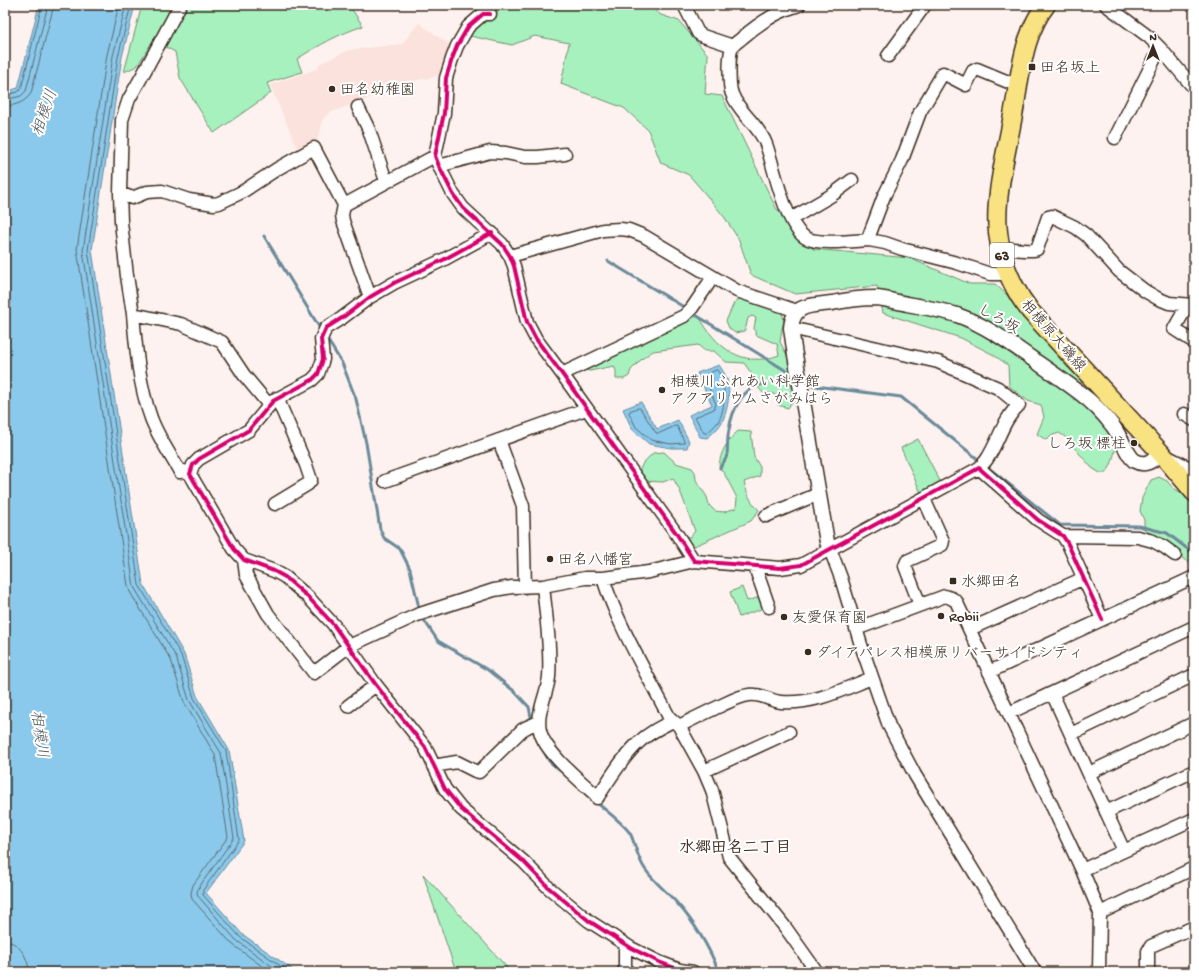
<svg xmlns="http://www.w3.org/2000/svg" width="1199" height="977" font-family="'Gochi Hand','Klee One',sans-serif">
<rect width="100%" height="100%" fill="#fdf2ef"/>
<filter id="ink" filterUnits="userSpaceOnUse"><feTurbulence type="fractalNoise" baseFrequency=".025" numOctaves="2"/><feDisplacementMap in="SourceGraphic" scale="8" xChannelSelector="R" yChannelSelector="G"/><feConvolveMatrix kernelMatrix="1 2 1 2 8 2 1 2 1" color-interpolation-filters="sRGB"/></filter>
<g filter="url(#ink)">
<path fill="#fbe2dc" d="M419,23L453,47L444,74L427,79H421L329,113L322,120L321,129L317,141L299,152L270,85L319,68V64L349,50L402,44Z"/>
<path fill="#a7f1bf" stroke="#718e6e" d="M142,5H176L137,66L124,72Z
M183,5H349L363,26C339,34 319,45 297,59L302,72L267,83L271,93L214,133L180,78L175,52L164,46Z
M483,5H647L661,15L679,21L708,55L705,94L722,96L776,208L813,249L909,258L970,284H995L1007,295L1014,306L1067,367L1082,381L1080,385L993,324H988L1052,376L1102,422L1117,446C1112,457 1114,463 1106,473H1100L1092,468L1064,436L1059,433L1053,435L1046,440L1037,434L1044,417L1041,405L1028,401L1009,386L1008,365L992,354L961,338L883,313L877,286L795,294L751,275L739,240L725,218L713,203L689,175L661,163L648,130L624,108L561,84L569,43L535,36L512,45L470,36Z
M741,297L781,308L784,321L782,329L780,342L787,355L789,363L791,383L792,402L788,408L778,405V402L774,394L763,393L757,386L756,380L744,363L726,362L714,351H705L698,345L653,351L643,358L631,370L629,376L624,379H616V371L614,366L590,371L584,370L694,317L699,316C715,347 743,369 779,355L777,344L756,335L754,328L756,318L752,316L748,318L745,331L735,333L729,328L726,321L734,303Z
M738,431L751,432L754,457L760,467V476L744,482C747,493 750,502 759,510L751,521L692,547L687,540L695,531L680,491L673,478L663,482L644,481L638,473L643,463L653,453L664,452L676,463L692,468L695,472L696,480L707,497L709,505L715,511L724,512L736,508L737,498L724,473L719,467C720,452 727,441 738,431Z
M918,439L941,483L921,493L901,448Z
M1159,477L1167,481L1173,488L1182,493L1194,507V567L1144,529V520L1140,511L1142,498L1151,480Z
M742,587L747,601L760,597L764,608L739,617L730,592Z
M423,874L511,972H456Z"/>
<path fill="#8ac9eb" stroke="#6a8999" d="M39,5H135L122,57L92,250L143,584L184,654L197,696L229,750L244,841L206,893L242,934L296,972H15L5,952V92L18,88Z
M719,365C722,369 725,374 727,379C731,391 728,410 722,422C719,428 712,434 707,438L700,437L689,415L712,405L697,373Z
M641,402L657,429L678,420L689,441L687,448H671L649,444L632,429L623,409Z"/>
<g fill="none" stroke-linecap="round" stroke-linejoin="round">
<path stroke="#5b6a70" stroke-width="1" d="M119,5L107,55L77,249L128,586L130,592L171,660L184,702L215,755L228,837L193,885L191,893L192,899L232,944L270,972
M126,5L113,56L83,251L134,587L176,657L189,700L221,753L234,838L199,887L197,892L198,896L236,940L280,972
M131,5L118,57L88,250L139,585L181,655L194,698L226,751L239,840L203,890V895L240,937L289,972
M5,95L18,92L21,89L42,5
M5,100L21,96L26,91L48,5
M5,106C15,106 26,102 31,93L54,5
M717,370C727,382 726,409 718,422C715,426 710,430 707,433H704L695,417L714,409L716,404L704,376Z
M638,408H640L656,433H660L675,426H677L684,441V443L671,444L651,440L636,427L629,413L630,411Z
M5,941C19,941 29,959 29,972"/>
<path stroke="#6a8999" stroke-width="3" d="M264,236L321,330
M608,261L687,309
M691,312L788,372
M325,336L342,363L356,399L366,443L380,529L384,538L400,549L410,569L420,612
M808,385L901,397L980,461
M985,465L1060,525L1139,526L1167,533L1194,554
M720,468C722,464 726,460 727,455C728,447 727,438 729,430C732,410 743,385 766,384
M422,617L438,641L488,670L514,691L529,707L532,722
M540,744L549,761L568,777
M596,802C604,809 627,826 631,835C636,847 638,859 645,869C653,881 666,891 676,902C694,922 709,947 719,972"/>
<defs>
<path id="minor" d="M180,5L141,78L129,99L122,120L120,193L121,222L127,276L133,314L181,324L222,342L244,375L269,405
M684,5L698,33L703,36L733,46
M799,5C778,11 758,24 742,38C739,41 735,43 733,46C728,52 729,87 732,94C739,113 759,125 766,144C774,166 785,226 806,238C819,245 853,241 869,240
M1106,5L1149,37L1160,48L1194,88
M490,14H483L468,27L457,46L452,59L446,78L444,113L435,156L439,166L453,194L463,208L502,244L510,256L514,266L527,322L536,339L562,374L676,533L694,561L780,568L801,565L979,468L1038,520L1063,536L1068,544L1102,619
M888,56L925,5
M358,107L369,130L386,181
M1115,138L1160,48
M439,166L490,152L506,153L525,157H538L565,154
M120,193L132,198L147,192L162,191L189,200L214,204L219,203L242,192L277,169L314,148L344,205
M791,219L832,195L852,180
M492,233L443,260L394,283L370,297L342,318L326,328L321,339L323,359L318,374L312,380L273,401L249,430L199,459L193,465L190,474L234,549L244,560L274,571L285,577L308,597L333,624L376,685L425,747L445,789L461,809L524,862L549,888L589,921L631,948L659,962L680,970L693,972
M1000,248C1009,248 1032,252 1037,249L1048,217L1052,216L1075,227L1086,235L1119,271L1145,291L1157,298L1169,303L1193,305
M510,256L603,230L620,229L629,230L644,236L737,291L797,311
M1008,274H990L957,263L902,249L885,243L869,240V236L884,196L902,160L920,112L943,73L966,85L973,71L977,69L1018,86
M370,297L343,221L342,215L344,205L435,156
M1187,306L1174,329L1194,342
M133,314C136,349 139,385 151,418C158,437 170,454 180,472L184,471L190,474
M791,328L938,362L998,388L1019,405C1003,419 999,441 987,459C985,462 982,465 979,468
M562,374L684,316L692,308L713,277
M1184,414L1194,420
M499,440L523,506L525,587
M1168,457L1188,467L1194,473
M385,481L586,409
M275,504L308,484L311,480L306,465L277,398
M766,516L818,494
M1063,536L1138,537L1153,541L1164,547L1175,555
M830,549L841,578L861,645L889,726L915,775L1035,972
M244,560L246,575L268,614L314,673L349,646L417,615L494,590L512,587L543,586
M755,567L769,607
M603,578L649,572L694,561
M920,605L905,566L907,561L942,545L943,541L924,499
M856,629L945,596L951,598L956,601L1082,870L1100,913L1099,972
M970,629L1084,578
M989,672L1194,577
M1052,693L1124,851
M348,706L376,685
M1009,713L1194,627
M679,726C693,719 707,712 720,706C729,702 739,696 749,695C761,693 770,701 781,702C813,705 844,689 872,678
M1071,734L1194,675
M433,766L457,762L475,771L479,772L522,730L527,727L539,722
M704,771L789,732
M1089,773L1194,723
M598,797C582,782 545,753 540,731C536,713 547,695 549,677C551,648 546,615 543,586L585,578H603C618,626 646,672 669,717L679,726L704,771L712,790L729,857L785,927L817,972
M597,798C610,779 621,759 638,743C648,733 661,727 673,721
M1106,812L1194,771
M1082,870L1194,819
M1100,913L1194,868
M625,944V972
M1148,972V951L1151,946L1194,927"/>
<path id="tertiary" d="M830,549L827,542L794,349L791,328C793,303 811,306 832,303C846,300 862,298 877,298C887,299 897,302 907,304C924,307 941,310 957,315C988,326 1014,346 1041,365C1054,374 1067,383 1080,393C1092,402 1103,413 1112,425C1119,433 1128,457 1135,461C1146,467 1153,460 1161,453"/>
<path id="primary" d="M1046,5C1038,15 1032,28 1028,40C1020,64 1018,90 1013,115C1007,150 994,197 998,232C1001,262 1012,288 1031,312L1161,453L1194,492"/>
</defs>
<use href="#minor" stroke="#3b2a1e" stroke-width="15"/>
<use href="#tertiary" stroke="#3b2a1e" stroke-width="17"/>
<use href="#primary" stroke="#3b2a1e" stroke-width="21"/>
<use href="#minor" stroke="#fff" stroke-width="12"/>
<use href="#tertiary" stroke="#fff" stroke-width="14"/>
<use href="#primary" stroke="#f8e281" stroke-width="18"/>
<defs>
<path id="cycleway" d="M490,14H483L468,27L457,46L452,59L446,78L444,113L435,156L439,166L453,194L463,208L502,244L510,256L514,266L527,322L536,339L562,374L676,533L694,561L780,568L801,565L979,468L1038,520L1063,536L1068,544L1102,619
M492,233L443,260L394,283L370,297L342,318L326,328L321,339L323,359L318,374L312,380L273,401L249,430L199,459L193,465L190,474L234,549L244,560L274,571L285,577L308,597L333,624L376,685L425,747L445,789L461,809L524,862L549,888L589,921L631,948L659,962L680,970L693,972"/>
</defs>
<use href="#cycleway" stroke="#fff" stroke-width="6"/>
<use href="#cycleway" stroke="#d6006c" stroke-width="4"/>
</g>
</g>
<g fill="#3b2a1e" stroke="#fff" stroke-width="1.5">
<rect x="1028" y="63" width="8" height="8" rx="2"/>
<circle cx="332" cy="89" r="4"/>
<circle cx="662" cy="390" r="4"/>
<circle cx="1134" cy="443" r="4"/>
<circle cx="550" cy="559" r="4"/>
<rect x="949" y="577" width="8" height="8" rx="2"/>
<circle cx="941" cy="616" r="4"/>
<circle cx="784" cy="617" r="4"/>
<circle cx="808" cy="652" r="4"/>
</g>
<g text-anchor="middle" stroke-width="4" stroke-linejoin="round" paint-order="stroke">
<rect fill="#fff" stroke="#766a62" stroke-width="1" x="990" y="243" width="24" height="24" rx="3"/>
<g font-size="14" font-weight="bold" fill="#3b2a1e">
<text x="1002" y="260">63</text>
</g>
<g font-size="15" fill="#3b2a1e" stroke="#fff" text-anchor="start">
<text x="1040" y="72">田名坂上</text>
<text x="340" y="94">田名幼稚園</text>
<text x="670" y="386">相模川ふれあい科学館<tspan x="670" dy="17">アクアリウムさがみはら</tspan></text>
<text x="1126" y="448" text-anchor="end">しろ坂 標柱</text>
<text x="558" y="564">田名八幡宮</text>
<text x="961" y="586">水郷田名</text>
<text x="949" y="621">Robii</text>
<text x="792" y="622">友愛保育園</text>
<text x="816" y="657">ダイアパレス相模原リバーサイドシティ</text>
</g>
<g font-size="15" fill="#3b2a1e" stroke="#fff">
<text transform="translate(999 318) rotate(29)" y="5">しろ坂</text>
<text transform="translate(1054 335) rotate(49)" y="5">相模原大磯線</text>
</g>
<g font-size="16" font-style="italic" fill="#535a5c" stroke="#fff">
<text transform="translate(43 112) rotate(-71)" y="6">相模川</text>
<text transform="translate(41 734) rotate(82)" y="6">相模川</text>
</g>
<g font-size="16" font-weight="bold" fill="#3b2a1e" stroke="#fff">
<text x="735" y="852">水郷田名二丁目</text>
</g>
</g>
<rect width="1199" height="977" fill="none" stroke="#fff" stroke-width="20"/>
<rect x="10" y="10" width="1179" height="957" fill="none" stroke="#3b2a1e" stroke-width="1.5" filter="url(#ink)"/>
<g transform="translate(1153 46)" stroke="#ffffff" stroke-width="3" paint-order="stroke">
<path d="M0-3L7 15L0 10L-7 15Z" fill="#3b2a1e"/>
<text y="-6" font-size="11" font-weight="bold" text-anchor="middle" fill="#3b2a1e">N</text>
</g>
</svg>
